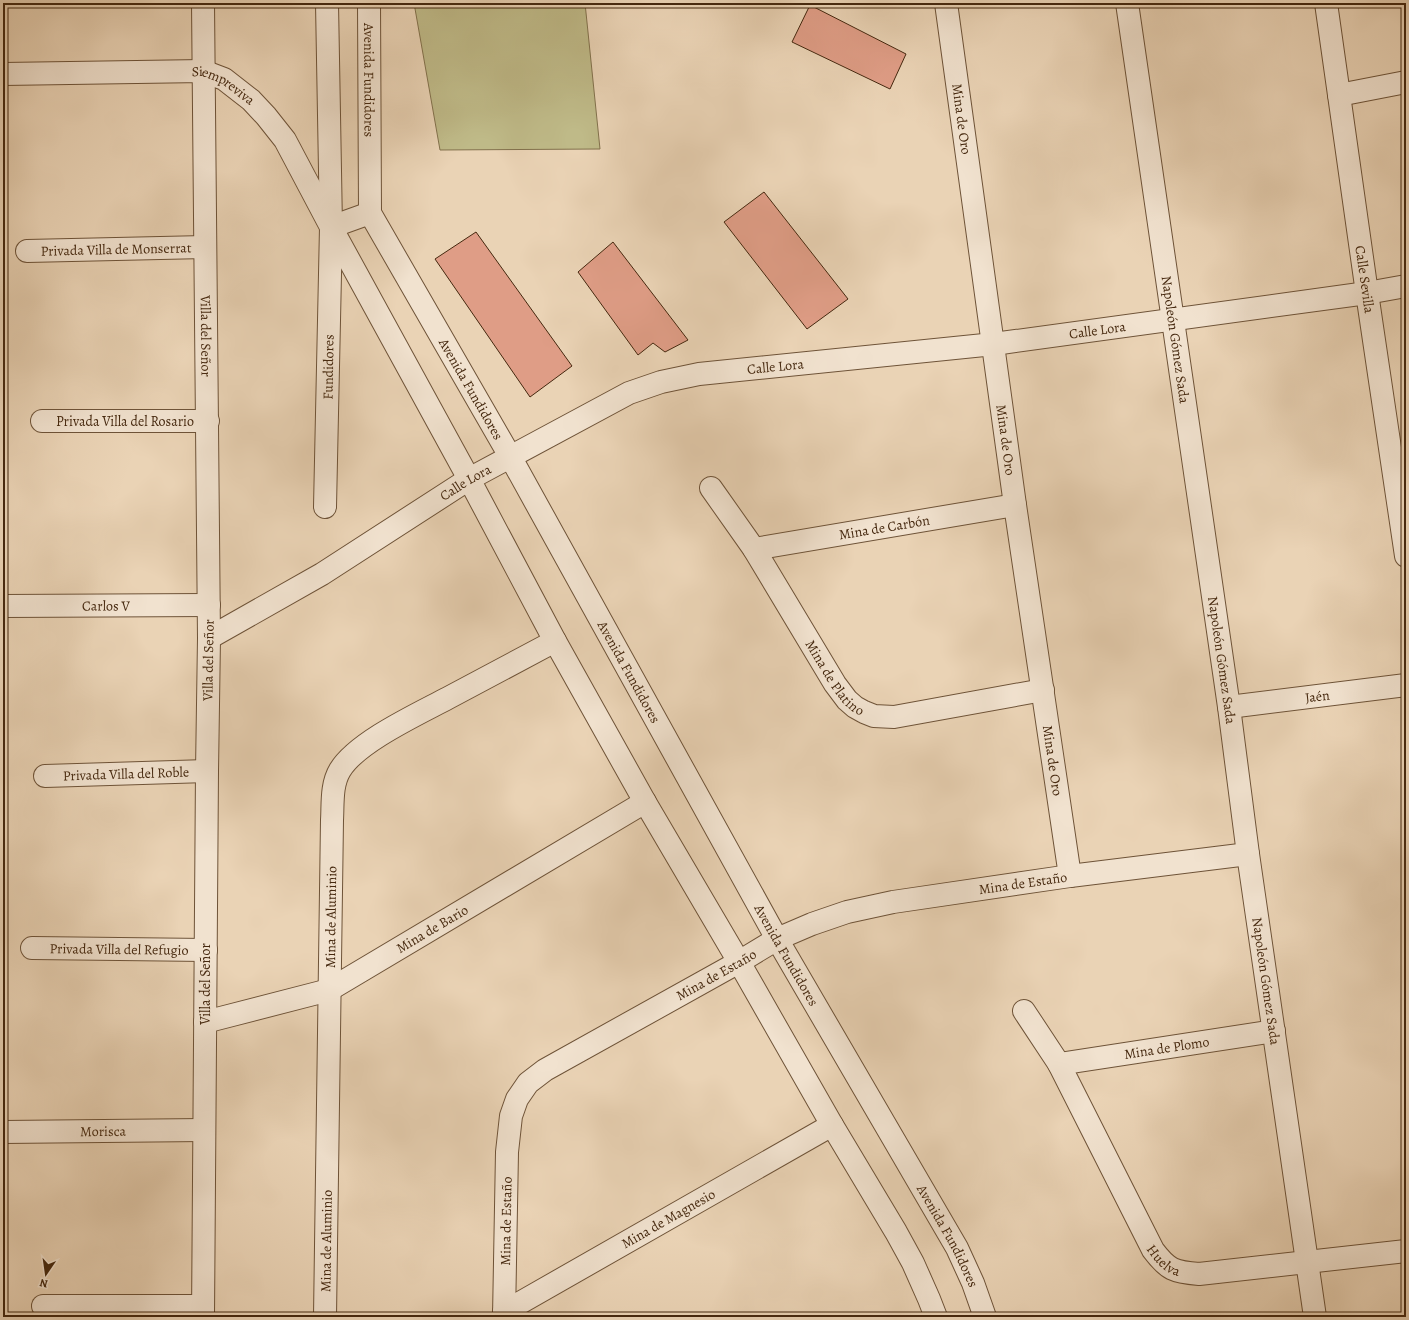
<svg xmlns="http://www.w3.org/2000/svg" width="1409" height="1320" font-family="Alegreya,serif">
<rect width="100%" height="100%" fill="#ead3b5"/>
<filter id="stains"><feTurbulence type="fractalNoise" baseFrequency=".005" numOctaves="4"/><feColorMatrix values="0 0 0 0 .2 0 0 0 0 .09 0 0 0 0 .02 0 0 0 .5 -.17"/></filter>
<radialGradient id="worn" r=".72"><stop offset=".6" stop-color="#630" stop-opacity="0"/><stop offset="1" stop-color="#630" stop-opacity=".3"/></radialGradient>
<path fill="#bfba88" stroke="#82714c" d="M414,3H585L600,149L440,150Z"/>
<path fill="#df9d86" stroke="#45280f" d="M810,5L906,54L890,89L792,42Z
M764,192L848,299L807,329L724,222Z
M476,232L572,366L530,397L435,259Z
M613,242L688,340L665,352L653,343L638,355L578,272Z"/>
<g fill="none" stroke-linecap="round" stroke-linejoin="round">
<defs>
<g id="minor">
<path id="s1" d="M203,3L209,638L207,771L203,1317"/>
<path d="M327,3L331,227L469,479L555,641L645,802L739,962L832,1125L896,1232L913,1263L929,1299L936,1317"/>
<path id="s2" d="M369,3L370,213L511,458L777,939L957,1248L973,1283L985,1317"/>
<path id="s3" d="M946,3L1015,505L1070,876"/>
<path id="s4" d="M1127,3L1229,707L1248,854L1315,1317"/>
<path id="s5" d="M1326,3L1367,293L1406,556"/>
<path id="s6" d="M3,74L203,71L224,79L251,100L266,116L285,140L331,227L325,507"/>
<path d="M1339,95L1406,82"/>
<path d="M331,227L370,213"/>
<path id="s7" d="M27,251L205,247"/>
<path id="s8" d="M42,421H208"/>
<path id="s9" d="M711,488L754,549L835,684L847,700L855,707L864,712L874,716L894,717L1043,690"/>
<path id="s10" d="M754,549L1015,505"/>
<path id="s11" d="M3,606L209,605"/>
<path id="s12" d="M209,638L322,574L469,479L629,393L661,382L699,374L994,344L1367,293L1406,286"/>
<path id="s13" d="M1229,707L1406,685"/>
<path id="s14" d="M45,776L207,771"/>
<path id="s15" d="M32,948L206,950"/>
<path id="s16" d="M1024,1011L1059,1064L1153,1250C1168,1270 1174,1272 1199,1274L1406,1251"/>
<path id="s17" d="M205,1022L329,990L645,802"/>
<path id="s18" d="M1059,1064L1274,1031"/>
<path id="s19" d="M3,1132L204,1130"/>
<path d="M43,1306H203"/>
<path id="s20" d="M504,1312L832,1125"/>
<path id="s21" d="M325,1317L332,820C333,804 331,785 340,770C357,742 418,714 448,698C483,679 519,660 555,641"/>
<path id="s22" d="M504,1317L507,1152L511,1116L517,1099L528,1083L545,1070L739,962L777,939L812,924L847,912L893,902L1070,876L1248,854"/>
</g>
</defs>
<use href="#minor" stroke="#6e5338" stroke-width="24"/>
<use href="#minor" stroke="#f1e2cf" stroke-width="22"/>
</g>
<g text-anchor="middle" stroke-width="3" stroke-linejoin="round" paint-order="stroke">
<g font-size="14" fill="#45280f" stroke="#f1e2cf">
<text dy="5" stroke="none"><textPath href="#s2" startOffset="77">Avenida Fundidores</textPath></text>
<text dy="5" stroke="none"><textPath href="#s6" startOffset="224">Siempreviva</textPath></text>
<text dy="5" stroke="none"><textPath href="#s3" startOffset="117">Mina de Oro</textPath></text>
<text dy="5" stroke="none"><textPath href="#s7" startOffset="89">Privada Villa de Monserrat</textPath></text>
<text dy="5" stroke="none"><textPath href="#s5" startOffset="279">Calle Sevilla</textPath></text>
<text dy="5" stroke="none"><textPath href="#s12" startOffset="960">Calle Lora</textPath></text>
<text dy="5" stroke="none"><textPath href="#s1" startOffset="333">Villa del Señor</textPath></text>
<text dy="5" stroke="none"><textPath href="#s4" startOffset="340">Napoleón Gómez Sada</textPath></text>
<text dy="5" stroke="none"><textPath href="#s12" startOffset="636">Calle Lora</textPath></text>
<text transform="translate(328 367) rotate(-89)" y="5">Fundidores</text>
<text dy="5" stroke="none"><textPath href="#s2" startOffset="413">Avenida Fundidores</textPath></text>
<text dy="5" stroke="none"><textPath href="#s8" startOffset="83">Privada Villa del Rosario</textPath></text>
<text dy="5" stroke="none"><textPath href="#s3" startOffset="441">Mina de Oro</textPath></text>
<text dy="5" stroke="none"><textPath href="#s12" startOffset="300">Calle Lora</textPath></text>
<text dy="5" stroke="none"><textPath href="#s10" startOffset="132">Mina de Carbón</textPath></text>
<text dy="5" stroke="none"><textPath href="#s11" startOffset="103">Carlos V</textPath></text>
<text transform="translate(208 660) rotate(-89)" y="5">Villa del Señor</text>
<text dy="5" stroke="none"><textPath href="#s4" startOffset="664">Napoleón Gómez Sada</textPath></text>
<text dy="5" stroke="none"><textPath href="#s2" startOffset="737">Avenida Fundidores</textPath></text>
<text dy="5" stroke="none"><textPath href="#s9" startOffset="227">Mina de Platino</textPath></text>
<text dy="5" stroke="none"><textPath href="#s13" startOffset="89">Jaén</textPath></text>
<text dy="5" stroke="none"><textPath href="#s3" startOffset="765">Mina de Oro</textPath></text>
<text dy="5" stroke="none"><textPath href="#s14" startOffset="81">Privada Villa del Roble</textPath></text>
<text dy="5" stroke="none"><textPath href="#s22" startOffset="780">Mina de Estaño</textPath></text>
<text dy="5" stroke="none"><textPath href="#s21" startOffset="400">Mina de Aluminio</textPath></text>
<text dy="5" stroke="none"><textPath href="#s17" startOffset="248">Mina de Bario</textPath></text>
<text dy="5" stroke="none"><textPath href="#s15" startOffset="87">Privada Villa del Refugio</textPath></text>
<text dy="5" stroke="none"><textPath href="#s2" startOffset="1061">Avenida Fundidores</textPath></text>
<text dy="5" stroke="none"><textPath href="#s22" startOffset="456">Mina de Estaño</textPath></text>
<text dy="5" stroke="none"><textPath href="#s4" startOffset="988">Napoleón Gómez Sada</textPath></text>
<text transform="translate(205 984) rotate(-90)" y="5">Villa del Señor</text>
<text dy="5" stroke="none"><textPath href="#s18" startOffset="109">Mina de Plomo</textPath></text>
<text dy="5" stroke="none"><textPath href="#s19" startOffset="100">Morisca</textPath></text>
<text dy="5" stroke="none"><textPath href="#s20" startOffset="189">Mina de Magnesio</textPath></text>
<text dy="5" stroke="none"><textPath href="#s22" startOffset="96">Mina de Estaño</textPath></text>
<text dy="5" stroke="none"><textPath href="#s2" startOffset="1385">Avenida Fundidores</textPath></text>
<text dy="5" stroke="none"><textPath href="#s21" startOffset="76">Mina de Aluminio</textPath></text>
<text dy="5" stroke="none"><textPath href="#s16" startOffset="287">Huelva</textPath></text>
</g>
</g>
<rect width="1409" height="1320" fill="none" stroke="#ead3b5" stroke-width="16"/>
<rect x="4" y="4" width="1401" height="1312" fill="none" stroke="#45280f" stroke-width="2"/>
<rect x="8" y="8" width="1393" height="1304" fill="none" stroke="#45280f"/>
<g transform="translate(46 1274) rotate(193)" stroke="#f1e2cf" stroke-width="3" paint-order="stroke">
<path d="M0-3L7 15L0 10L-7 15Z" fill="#45280f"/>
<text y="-6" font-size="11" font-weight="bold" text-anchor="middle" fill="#45280f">N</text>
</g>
<rect width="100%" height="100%" filter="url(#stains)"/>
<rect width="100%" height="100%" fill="url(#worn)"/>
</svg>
